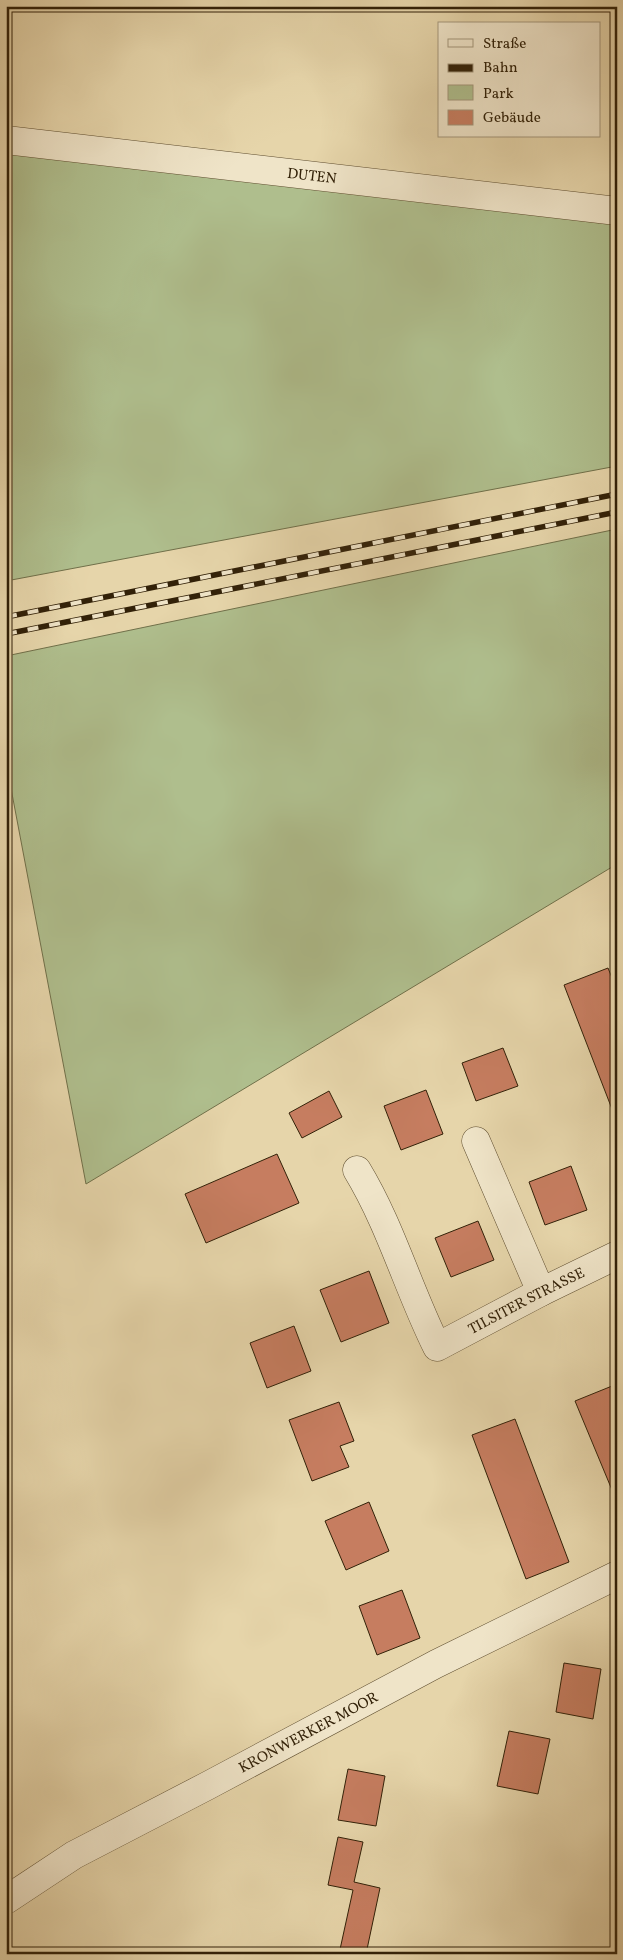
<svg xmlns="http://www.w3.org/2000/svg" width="623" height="1960" font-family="Vollkorn,serif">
<rect width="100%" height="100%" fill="#e6d5aa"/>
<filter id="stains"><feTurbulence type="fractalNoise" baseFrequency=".004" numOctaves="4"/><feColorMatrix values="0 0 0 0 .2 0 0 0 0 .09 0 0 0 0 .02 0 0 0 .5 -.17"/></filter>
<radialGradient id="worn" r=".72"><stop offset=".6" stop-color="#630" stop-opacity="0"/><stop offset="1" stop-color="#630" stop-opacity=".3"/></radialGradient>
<path fill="#afbe8d" stroke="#70704a" d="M6,140L617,211V466L6,581Z
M617,529V864L86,1184L6,762V656Z"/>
<path fill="#c67d60" stroke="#322108" d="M608,968L617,990V1122L564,985Z
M503,1048L518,1086L476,1101L462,1063Z
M426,1090L443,1134L401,1150L384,1106Z
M329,1091L342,1117L302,1138L289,1113Z
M277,1154L299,1203L206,1243L185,1194Z
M571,1166L587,1210L545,1225L529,1182Z
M478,1221L494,1260L451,1277L435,1238Z
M369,1271L389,1323L341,1342L320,1290Z
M294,1326L311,1371L267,1388L250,1343Z
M617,1384V1502L575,1401Z
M339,1402L354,1441L340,1446L349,1467L312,1481L289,1420Z
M515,1419L569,1562L526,1579L472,1435Z
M369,1502L389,1551L346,1570L325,1521Z
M402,1590L420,1638L377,1655L359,1606Z
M564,1663L601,1669L593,1719L556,1712Z
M509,1731L550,1739L538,1794L497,1786Z
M348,1769L385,1776L376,1826L338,1820Z
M338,1837L363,1842L354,1882L380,1888L366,1954H339L353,1890L328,1885Z"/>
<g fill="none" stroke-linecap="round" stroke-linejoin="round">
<defs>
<g id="minor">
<path id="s1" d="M6,140L617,211"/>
<path d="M476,1141L541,1292"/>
<path id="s2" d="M357,1170C391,1226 408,1289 437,1347L541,1292L617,1255"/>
<path id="s3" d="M6,1900L74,1855L207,1786L436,1664L617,1575"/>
</g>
</defs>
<use href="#minor" stroke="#5f4e30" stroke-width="29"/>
<use href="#minor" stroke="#efe4c8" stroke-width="28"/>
<defs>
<path id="rail" d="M6,617L617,494
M6,634L617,512"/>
</defs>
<use href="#rail" stroke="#322108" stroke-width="5.5"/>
<use href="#rail" stroke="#efe4c8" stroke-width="4" stroke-dasharray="11" stroke-linecap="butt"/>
</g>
<g text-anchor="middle" stroke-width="4" stroke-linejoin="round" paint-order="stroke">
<g font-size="15" fill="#322108" stroke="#efe4c8">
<text dy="5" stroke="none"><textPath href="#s1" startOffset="308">DUTEN</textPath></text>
<text dy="5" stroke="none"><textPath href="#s2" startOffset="295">TILSITER STRASSE</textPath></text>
<text dy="5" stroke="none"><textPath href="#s3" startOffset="346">KRONWERKER MOOR</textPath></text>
</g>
</g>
<rect width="623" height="1960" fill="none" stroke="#e6d5aa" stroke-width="25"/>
<rect x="8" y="8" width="608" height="1945" fill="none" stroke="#322108" stroke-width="2.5"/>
<rect x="12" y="12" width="598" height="1935" fill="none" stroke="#322108"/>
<rect x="438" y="22" width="162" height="115" fill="#efe4c8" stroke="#a3967b"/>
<rect x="448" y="39" width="25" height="8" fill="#efe4c8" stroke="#a3967b"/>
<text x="483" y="48" font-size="15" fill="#322108">Straße</text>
<rect x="448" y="64" width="25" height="8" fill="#322108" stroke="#a3967b"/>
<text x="483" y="72" font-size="15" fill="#322108">Bahn</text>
<rect x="448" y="85" width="25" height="15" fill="#afbe8d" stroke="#a3967b"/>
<text x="483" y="98" font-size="15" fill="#322108">Park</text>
<rect x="448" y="110" width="25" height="15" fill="#c67d60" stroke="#a3967b"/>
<text x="483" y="122" font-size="15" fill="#322108">Gebäude</text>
<rect width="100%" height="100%" filter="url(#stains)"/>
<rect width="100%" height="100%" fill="url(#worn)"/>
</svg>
